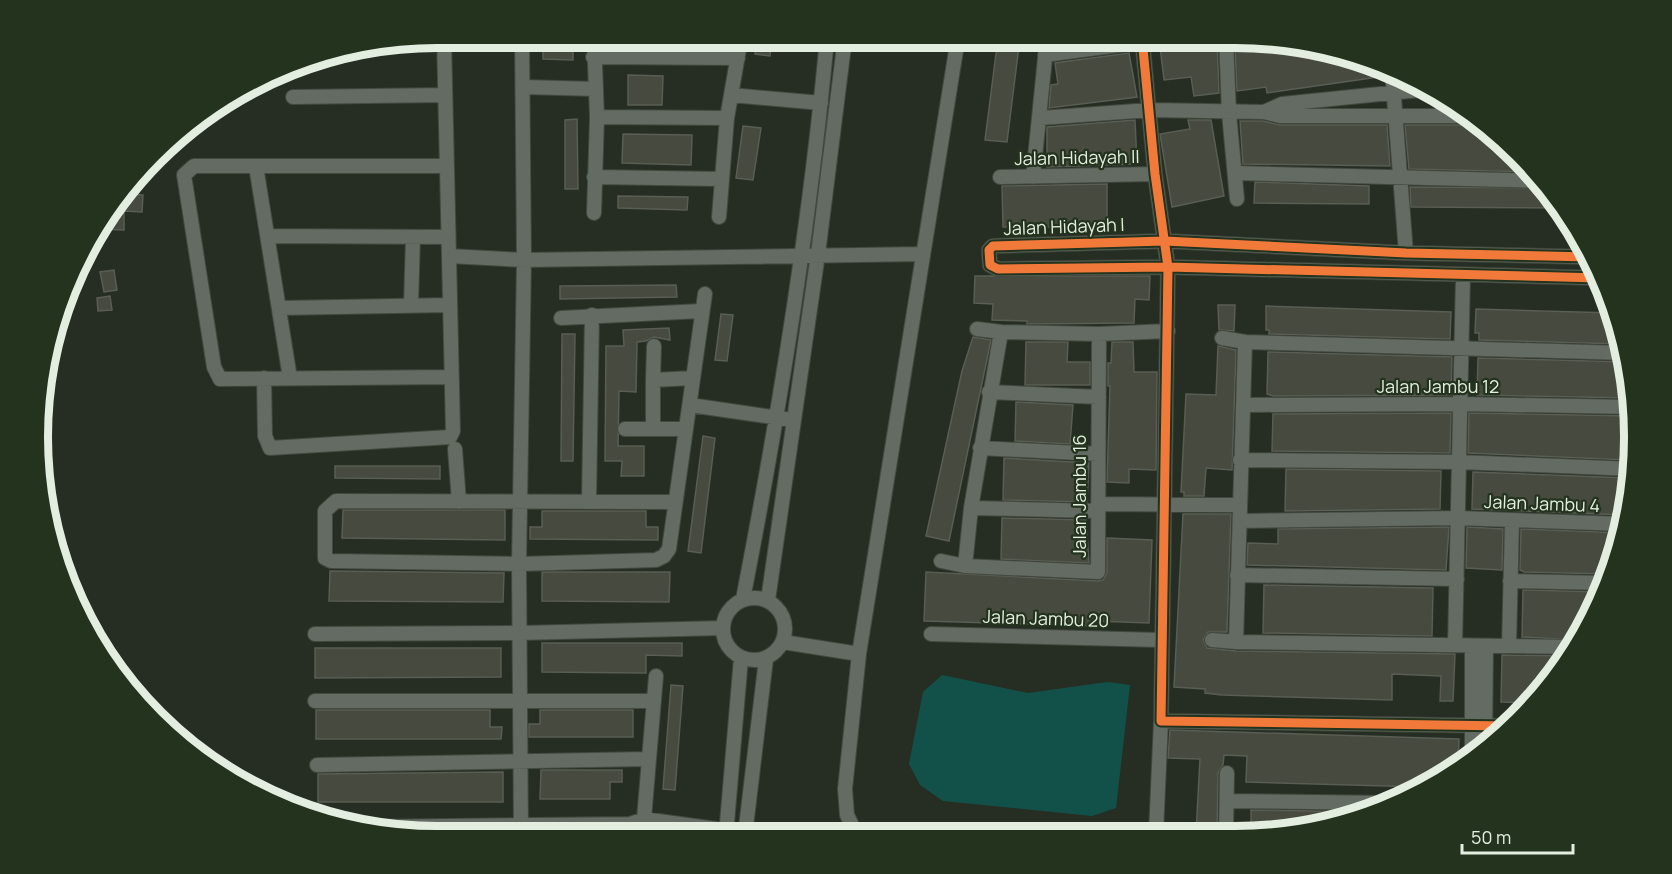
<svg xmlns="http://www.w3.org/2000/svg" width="1672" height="874" font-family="Manrope,sans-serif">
<rect width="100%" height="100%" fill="#262e23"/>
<path fill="#125149" d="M942,675L1028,693L1107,682L1130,685L1116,808L1092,816L943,801L920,785L909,764L923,692Z"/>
<path fill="#464a3f" stroke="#595d53" stroke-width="1.5" d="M543,38H573V60L543,59Z
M758,38H772L770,56L755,54Z
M998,38H1020L1007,142L985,140Z
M1159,38H1217L1219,93L1194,96L1191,77L1164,80Z
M1287,43L1339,51L1376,65L1378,77L1267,93L1266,87L1237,91L1235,49Z
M1129,53L1137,97L1049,108L1051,85L1058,84L1055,63Z
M628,75L663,76L662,105H628Z
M577,119L578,189H565V120Z
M1135,120L1137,164L1047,167V127Z
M1188,120H1211L1224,196L1172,207L1160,134L1190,129Z
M1240,121H1263L1280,125H1387L1390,166L1243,164Z
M1405,125H1484L1533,172L1409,169Z
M743,126L761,128L753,180L736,178Z
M623,134L692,135L691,165L622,163Z
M1255,182L1369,186V204L1254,203Z
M1107,184V227H1003L1002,186Z
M1410,187L1546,188L1560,208L1411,207Z
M125,194L143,195L142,212L124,211V230L98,229L105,215Z
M618,196L688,197L687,210L618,208Z
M114,270L117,290L104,292L100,272Z
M975,276H1150L1149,300L1135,299L1134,323L1027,324V321L992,320L993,304L974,303Z
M676,285L677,297L560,299V286Z
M110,296L112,310L98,311L97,298Z
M1218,305H1235L1234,331L1219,330Z
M1266,306L1451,312L1450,339L1269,334V330H1266Z
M1476,309L1614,313L1622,344L1479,340V333H1475Z
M721,314L733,315L727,361L715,360Z
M669,328L670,340L654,337L646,341L637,342L636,392L619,391L618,446H644V476H621L622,461H605L606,346H624L623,330Z
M562,334H575L573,461H561Z
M973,337L991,340L949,541L926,536L962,371Z
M1026,342H1068L1067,362H1090V385H1025Z
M1112,342H1133L1134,372H1157L1156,470L1129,469V483L1107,482L1110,386H1108V363H1111Z
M1218,346L1236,350L1232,470L1206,468L1204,496H1184V492H1181L1186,394L1216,395Z
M1268,352L1452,357L1451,395L1273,396L1267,394Z
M1478,358L1626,362L1632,398L1477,395Z
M1016,402L1073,405L1070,444L1015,441Z
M1451,413L1450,453L1272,451L1273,414Z
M1469,413L1630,416L1629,460L1468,453Z
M703,436L715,438L701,553L688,551Z
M1004,458L1089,463L1087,502L1003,500Z
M335,466H440V479L335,478Z
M1286,469L1441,471L1440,509L1285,511Z
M1473,472L1628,478L1625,515L1472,509Z
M343,510H505V540L342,538Z
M542,511H646V527H658V540L530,539V527H542Z
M1183,514H1231L1227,632H1208L1203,640L1207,648L1236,651L1455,654L1453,701H1440L1441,676L1392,674V700L1222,695L1205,693V689L1174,687Z
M1002,518L1086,520L1089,563L1001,559Z
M1449,527L1446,570L1247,565L1248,543L1278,544V529Z
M1467,527L1503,529L1502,570L1466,568Z
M1521,529L1622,533L1607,574L1524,572L1520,570Z
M1107,538L1152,540L1149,623L1094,621V626L924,621L926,572L1098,581L1103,580L1107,573Z
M330,571L504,573L503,602L329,601Z
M542,572H670L669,602L542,601Z
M1264,585L1433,588L1432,636L1263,633Z
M1523,590L1601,592L1593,614L1576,640L1522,637Z
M542,643H682V656L646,655V673L542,672Z
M315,648H501V677L315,678Z
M1502,655L1565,656L1533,703L1501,702Z
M671,685L683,686L675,790L663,789Z
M316,710H490V727H502L501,739H316Z
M540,710H633V737H529V724H540Z
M1170,730L1459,739L1458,766L1422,787L1246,782L1247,756L1224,755L1223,765L1218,773L1217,833H1196L1200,759L1168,758Z
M541,770H622V782H610V799H540Z
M503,772V802H318V774Z
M1251,810L1367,812L1287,833H1251Z"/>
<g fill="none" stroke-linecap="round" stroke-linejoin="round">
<defs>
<path id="street" d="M594,38L597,117L594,213
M1142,38L1155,174L1168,267L1161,721L1508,726
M1226,38L1229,113L1237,199
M1226,41L1255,38
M1045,55L1142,42
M593,57L738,58
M1392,71L1406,253
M524,87L596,89
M731,95L821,103
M293,97L445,95
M1264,112L1282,104L1429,89
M597,117L727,118
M1040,118L1150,110L1264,112L1280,116H1472
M256,166L290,378
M446,166H194L184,175L214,367L220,379L451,377
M1236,173L1541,181
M594,177L722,179
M1000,177L1155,174
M1033,177L1047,38
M719,217L727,118L741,38
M268,236L448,237
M449,256L524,260L923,254
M1590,257L1406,253L1165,241L993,246L989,250L990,265L998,269L1168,267L1600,278
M411,305L413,237
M279,308L450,305
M561,318L701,311
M977,329L1001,332
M1222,338L1245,342
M264,378L265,436L270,448L450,437L453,431L444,38
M653,380L654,346
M989,392L1099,397
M690,405L786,419
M1244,405L1460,404L1632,407
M625,429H686
M653,429V380L693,378
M980,448L1098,454
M455,449L459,502
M1240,460L1459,462L1633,469
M589,501L592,315
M675,502L336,501L325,511V558L331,561L519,564L656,560L664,556L669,549L705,294
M1098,504L1240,505
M971,508L1097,511
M1241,521L1458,518L1624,524
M941,561L965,566L1098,572L1099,334
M965,566L971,508L1001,332L1099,334L1168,331
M1237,575L1457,579
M1510,581L1605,583
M723 629a31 31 0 1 1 62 0a31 31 0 1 1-62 0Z
M743,599C779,414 810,226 827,38
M768,600L818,254L845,38
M315,634L520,633L723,628
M931,634L1160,640
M1212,640L1236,642
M783,642L859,654
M1455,645L1463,276
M1509,646L1512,522
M1571,647L1236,642L1245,342L1624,353
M315,701H654
M1485,747L1486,646
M1472,757V646
M317,765L648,759
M1227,801L1394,803
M359,827L630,824L644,819L745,833
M1156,833L1161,721
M1226,833L1227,773
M856,834L847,815L845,789L859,654L958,38
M521,835L519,564L524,260L522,38
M640,835L644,819L656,676
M726,835L741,658
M745,835L766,659"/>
</defs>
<use href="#street" stroke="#42493f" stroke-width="16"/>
<use href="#street" stroke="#646b62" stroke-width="14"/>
<defs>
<path id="cycleway" d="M1142,38L1155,174L1168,267L1161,721L1508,726
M1590,257L1406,253L1165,241L993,246L989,250L990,265L998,269L1168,267L1600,278"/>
</defs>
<use href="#cycleway" stroke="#23331e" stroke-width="13"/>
<use href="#cycleway" stroke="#f17a3a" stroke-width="9"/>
</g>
<g text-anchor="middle" stroke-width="4.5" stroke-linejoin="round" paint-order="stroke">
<g font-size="18" fill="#e4eee0" stroke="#23331e">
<text transform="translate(1077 158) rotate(-1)" y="6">Jalan Hidayah II</text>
<text transform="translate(1064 227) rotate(-2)" y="6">Jalan Hidayah I</text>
<text x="1438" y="393">Jalan Jambu 12</text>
<text transform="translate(1080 496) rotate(-90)" y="6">Jalan Jambu 16</text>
<text transform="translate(1542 504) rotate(2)" y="6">Jalan Jambu 4</text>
<text transform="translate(1046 619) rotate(2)" y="6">Jalan Jambu 20</text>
</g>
</g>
<path d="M0 0H1672V874H0ZM437 48H1235A389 389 0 0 1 1624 437V437A389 389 0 0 1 1235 826H437A389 389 0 0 1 48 437V437A389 389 0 0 1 437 48Z" fill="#23331e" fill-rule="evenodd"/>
<path fill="none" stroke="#e4eee0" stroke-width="8" d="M437 48H1235A389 389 0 0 1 1624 437V437A389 389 0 0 1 1235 826H437A389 389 0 0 1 48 437V437A389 389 0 0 1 437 48Z"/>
<path d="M1462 844v9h111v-9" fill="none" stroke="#e4eee0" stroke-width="3"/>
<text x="1471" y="844" font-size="18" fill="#e4eee0" stroke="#23331e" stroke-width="4.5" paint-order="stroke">50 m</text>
</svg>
